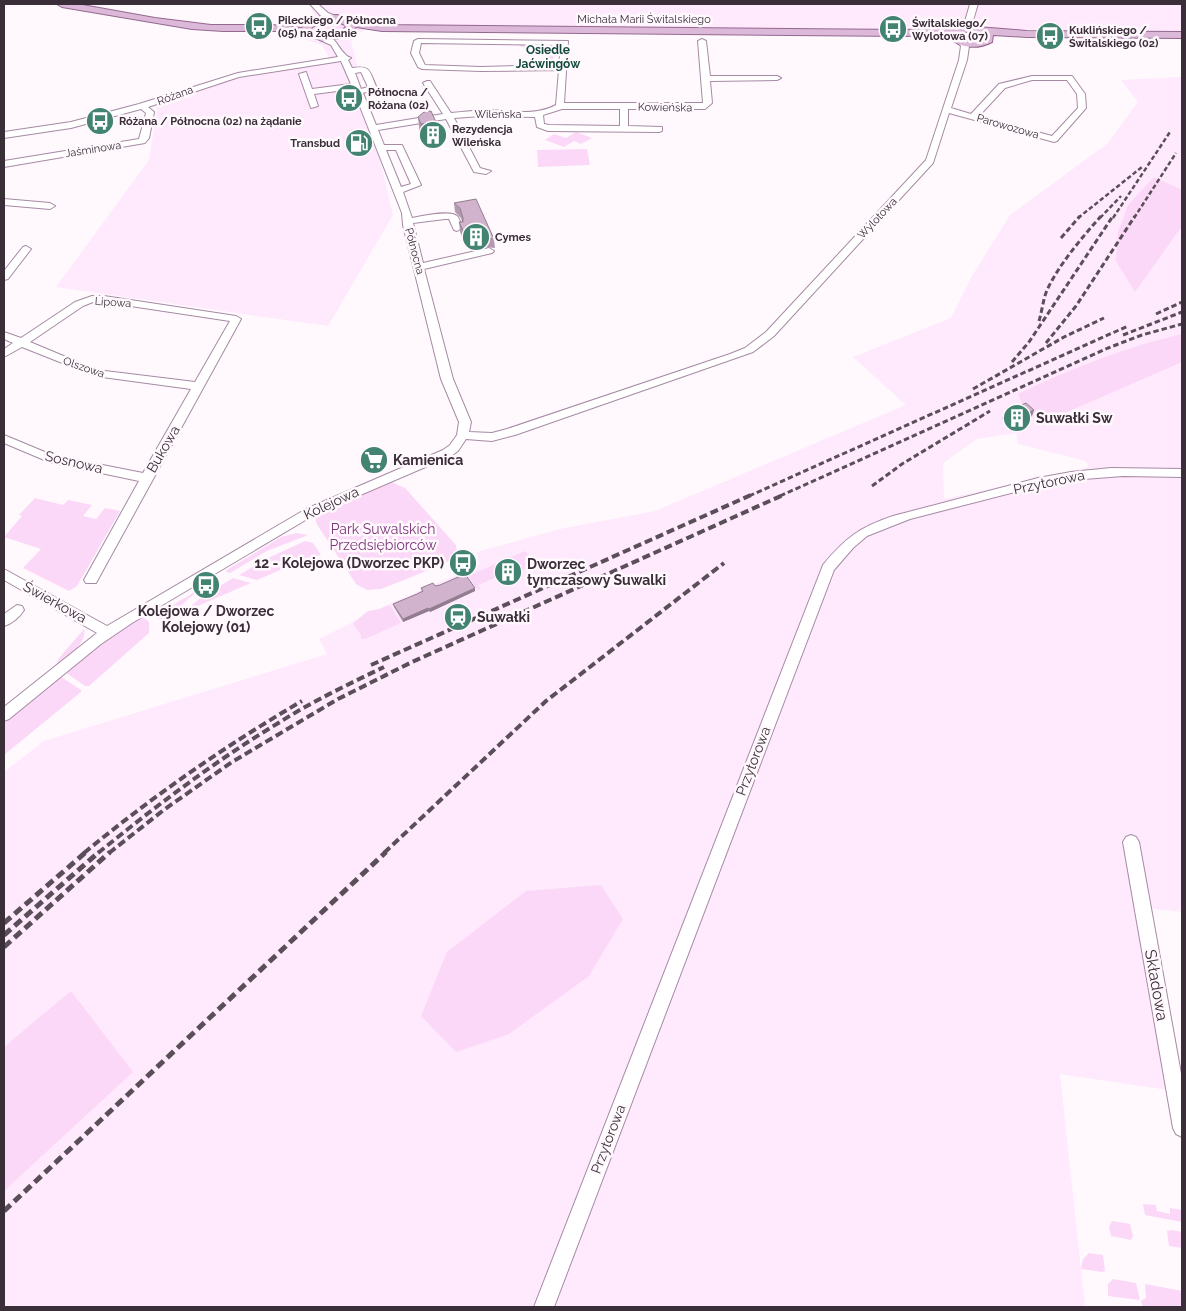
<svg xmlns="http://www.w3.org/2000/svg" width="1186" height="1311" font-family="Raleway,sans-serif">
<rect width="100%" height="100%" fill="#fff9fe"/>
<path fill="#ffe9fd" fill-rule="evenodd" d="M310,4H1182V31L998,29L985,24L960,21L950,23L949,25L935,30L370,25L351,41L393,215L328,326L56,287L149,160L158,103L208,85L260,71L331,61L322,45L290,35L292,24L313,14Z
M1182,77V912L1138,907L1168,1090L1060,1074L1085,1307L1016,1306V1307H4V772L44,741L327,654L319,639L387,605L479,565L477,552L560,529L655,511L906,405L853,357L951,318L972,276L1010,215L1107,144L1138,102L1121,80ZM1016,433L1018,444L1086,461L1089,467L944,499L943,463L977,439Z"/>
<path fill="#fbd8f7" d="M327,21L342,22L347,27C337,35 323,39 312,31L314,26Z
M520,44L554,45L553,61L520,46Z
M576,132L592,138L581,144L574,141L564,147L545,140L554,134L566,138Z
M587,149L590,165L538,167L537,150Z
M1154,177L1182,190V226L1135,292L1116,261L1118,232L1128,205Z
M1182,334V362L1042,423L1024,409L1018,394C1070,369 1126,347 1182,334Z
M391,482L405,488L456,545L457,553L449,561L414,576L381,589L367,590L356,584L318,526C312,516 319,513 327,509Z
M35,498L63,505L68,500L92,505L83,516L96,519L105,508L120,511L77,586L69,591L23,568L41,549L4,537L22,516L19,515Z
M297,533L308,535L267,551L230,573L225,571L281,537Z
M305,541L313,543L321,555L308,558L257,580L239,575L266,559Z
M525,551L536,564L500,581L497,577L478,585L481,589L478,590L468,576Z
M233,578L251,583L186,611L199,599Z
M205,586L206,587L193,595L164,620L159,619L157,616L159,613Z
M390,605L401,623L365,639H361V635L353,623L368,611L379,609Z
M142,615L149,622V633L89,686H85L65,672L96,646Z
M84,629C87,645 68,655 56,665L59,658Z
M60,676L81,690V692L4,755V723Z
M601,885L623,919L589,976L509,1034L456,1052L421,1016L447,952L526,891Z
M71,991L133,1072L4,1191V1047Z
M1143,1204L1156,1205L1157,1211L1170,1214V1208L1182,1210V1222L1145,1215Z
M1112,1221L1130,1224L1133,1236L1131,1240L1111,1236L1109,1227Z
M1171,1230L1182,1232V1248L1169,1246L1167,1231Z
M1089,1253L1103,1255L1105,1271L1102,1272L1081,1269L1083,1259Z
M1113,1279L1136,1283L1140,1300L1108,1296V1284Z
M1145,1284L1182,1291V1307H1143L1141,1301L1146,1298Z"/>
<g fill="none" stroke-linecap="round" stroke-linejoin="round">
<defs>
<path id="minor" d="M310,4H318L328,13L341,18L337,20L322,17Z
M970,4H978C974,15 973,31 959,31V27L964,25Z
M320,36C337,35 336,46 345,54C346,56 349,57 351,58L348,60L352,68C372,65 369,72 377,88L363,93L376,125L443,114L423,83L427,81H430L451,113C464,112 477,110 490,110C513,111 535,116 556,105L559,70L481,71L422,69L418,67L411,53L414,41L418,39L568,41L564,103H703L698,41L702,39L706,41L710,76H777L781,78L777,80L710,81L712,103L705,109H628V126L662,127V131L659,132L548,131L537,127L535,117L481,116L454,118L480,168L491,171L486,174L474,172L446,119L378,130L384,145H402L421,185L403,192L412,218C421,216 451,210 457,216C460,219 461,225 462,228L457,231L454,230L449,219H445L413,223L423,263L489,248L494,251L492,253L424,269L453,379L471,422L469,432L492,433L507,429L730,354L745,348L766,332L926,160L959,60L961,46L957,42L958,40H964L969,46L967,60L951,108L971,114L999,84L1032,76H1072L1085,94L1086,108L1057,141L1054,142L949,113L933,163L774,336L753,352L515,435L492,441L466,439L458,451L451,456L314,515L132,623L101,644L9,719L4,721V707L97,633L4,580V569L107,626L306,509L443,450L450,445L457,435L459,422L441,379L403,225L402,213L353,89L314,94L318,106L311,108L299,74L306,72L312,89L351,84L341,61L239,77L148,107L154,112L149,138L145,143L4,167V161L139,139L146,113L141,109L71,128L4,138V132L71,122L139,104L238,73L338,57L331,45L320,40ZM421,43L561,45L559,65L481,67L425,65L419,53ZM361,72L368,87L361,89L355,73ZM1032,80H1067L1077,94L1078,108L1052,136L979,116L1005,88ZM562,109H620V126L549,125L544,124L543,115ZM386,150H396L411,184L401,187Z
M4,199L50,203L55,206L50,209L4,205Z
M26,246L31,249L8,279L4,280V271L23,247Z
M92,296H104L236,316L241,319L96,583H86L84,580L139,481L49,462L4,443V435L52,455L143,473L191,389L95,376L22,347L4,357V349L13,343L4,339V332L21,338L75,302ZM93,302H104L230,321L195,382L97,370L30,342L83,306Z
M1111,468L1182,469V477L1123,476L1071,480L1038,486L910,519L867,536L853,548L834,570L554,1307H534L823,565C845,538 860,527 893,516L1038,478L1071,472Z
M17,605L22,606L24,610C20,617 11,624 4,626V614Z
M1131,835L1136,837L1139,842L1182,1079V1137L1176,1134L1173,1128L1123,842L1126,837Z"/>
<path id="major" d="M57,4H77L155,18L211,25H272L302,28L304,24L318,17L337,15L362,23L382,25L905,30L957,28L966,26L1027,31L1182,32V38L1027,37L993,35L992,42C979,49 961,49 950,38V34L905,36L382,31L356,27L345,37L323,41L304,34L284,31H223L192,29L62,7ZM336,21L345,25L346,27C336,36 322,38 311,30L312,27L323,22ZM966,32L978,33L983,36V39L971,41L960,37V34Z"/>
</defs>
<use href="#minor" stroke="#a68aa4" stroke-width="2"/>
<use href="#major" stroke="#946990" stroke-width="2"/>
<use href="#minor" fill="#fff" fill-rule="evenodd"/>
<use href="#major" fill="#dcb8d9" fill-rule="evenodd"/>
<path stroke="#5a4f58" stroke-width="2.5" stroke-dasharray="4.5 2.5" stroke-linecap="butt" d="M1078,218L1142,167
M1100,218L1121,196
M1113,218L1170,132
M1134,218L1176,153"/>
<path stroke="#5a4f58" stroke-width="3" stroke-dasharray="5.5 3" stroke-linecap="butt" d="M1061,238L1080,216
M1156,314L1182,302
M1039,321C1042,311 1043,300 1047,290C1060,263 1081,239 1101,216
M1123,335L1182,312
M1046,343L1076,306L1135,216
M1012,362L1029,342L1113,216
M973,389L1064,337L1104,318
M872,486L902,464L990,411
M749,496L1128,326
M780,496L1108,348L1142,335L1182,324"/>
<path stroke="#5a4f58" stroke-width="4" stroke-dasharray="8 4" stroke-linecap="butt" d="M371,665L751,495
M84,853C153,796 225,746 302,701
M98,853C156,806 215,761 280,722C313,701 349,684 384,667
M109,853L165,809L232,762L338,699L412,662L783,495
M384,853L546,701L724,563"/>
<path stroke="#5a4f58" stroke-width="5" stroke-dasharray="9 5" stroke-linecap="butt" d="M4,923L86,852
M4,935L99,852
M4,947L110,852
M4,1211L386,852"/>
</g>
<path fill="#b49ab1" d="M418,117L436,122L438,140L423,142L420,136Z
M454,203L494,239L495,248L484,247L482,242L466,245L460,232L459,222H462L461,218L455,212Z
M1004,413L1032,416L1011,426L1002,419Z
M435,586L475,591L430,612L429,611L403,622L394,607L393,604L417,594L422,591L421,588Z"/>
<path fill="#927d90" d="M436,122L438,140L423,142L421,124Z
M481,233L482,242L466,245L465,235Z
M1034,410L1032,416L1011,426L1014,419Z
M475,588V591L430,612L429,609Z
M428,608L429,611L403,622V619Z"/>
<path fill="#d1b3ce" stroke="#927d90" d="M431,111L436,122L421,124L418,117L424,112Z
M476,199L494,239L484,238L481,233L465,235L459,222H463V218L460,208L454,203Z
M1026,403L1034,410L1014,419L1004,413Z
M465,574L475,588L429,609L428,608L403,619L393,604L417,594L423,591L421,588L433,583L435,586L440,585Z"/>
<defs>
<symbol id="bus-disc" viewBox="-11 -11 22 22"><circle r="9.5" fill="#438372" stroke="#fff9fe"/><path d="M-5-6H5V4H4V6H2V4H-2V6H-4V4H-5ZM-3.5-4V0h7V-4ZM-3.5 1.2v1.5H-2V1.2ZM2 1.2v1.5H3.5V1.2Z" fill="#fff"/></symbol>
<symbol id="building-disc" viewBox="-11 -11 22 22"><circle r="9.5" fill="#438372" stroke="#fff9fe"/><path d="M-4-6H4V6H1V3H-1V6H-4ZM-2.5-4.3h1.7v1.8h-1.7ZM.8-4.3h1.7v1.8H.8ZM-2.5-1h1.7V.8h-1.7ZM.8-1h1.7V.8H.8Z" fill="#fff"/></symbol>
<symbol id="fuel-disc" viewBox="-11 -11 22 22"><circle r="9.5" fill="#438372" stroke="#fff9fe"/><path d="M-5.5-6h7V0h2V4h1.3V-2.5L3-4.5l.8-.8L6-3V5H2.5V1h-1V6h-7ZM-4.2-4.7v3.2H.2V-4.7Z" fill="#fff"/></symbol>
<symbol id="supermarket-disc" viewBox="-11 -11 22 22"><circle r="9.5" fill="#438372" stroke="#fff9fe"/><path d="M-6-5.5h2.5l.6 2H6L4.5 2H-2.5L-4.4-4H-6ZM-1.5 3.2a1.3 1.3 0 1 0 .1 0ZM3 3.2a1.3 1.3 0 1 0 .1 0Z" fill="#fff"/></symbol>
<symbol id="station-disc" viewBox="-11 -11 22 22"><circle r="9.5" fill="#438372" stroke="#fff9fe"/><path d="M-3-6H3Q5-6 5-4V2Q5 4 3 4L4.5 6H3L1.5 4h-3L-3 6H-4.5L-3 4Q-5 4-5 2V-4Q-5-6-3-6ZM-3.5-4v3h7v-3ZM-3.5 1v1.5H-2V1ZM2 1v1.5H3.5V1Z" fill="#fff"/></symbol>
</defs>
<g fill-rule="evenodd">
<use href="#bus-disc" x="243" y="10" width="32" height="32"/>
<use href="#bus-disc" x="877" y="13" width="32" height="32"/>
<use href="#bus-disc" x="1034" y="20" width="32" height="32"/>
<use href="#bus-disc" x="333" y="82" width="32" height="32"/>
<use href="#bus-disc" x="84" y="105" width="32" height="32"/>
<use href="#building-disc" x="417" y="119" width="32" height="32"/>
<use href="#fuel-disc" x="343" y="127" width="32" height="32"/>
<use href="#building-disc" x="460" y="221" width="32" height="32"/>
<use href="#building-disc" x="1001" y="402" width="32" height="32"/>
<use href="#supermarket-disc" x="358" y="444" width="32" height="32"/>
<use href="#bus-disc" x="447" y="547" width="32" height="32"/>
<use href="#building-disc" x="492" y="556" width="32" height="32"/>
<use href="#bus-disc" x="190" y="569" width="32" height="32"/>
<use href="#station-disc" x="442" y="601" width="32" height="32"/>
</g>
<g text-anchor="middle" stroke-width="5" stroke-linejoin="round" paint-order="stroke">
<g font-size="11" fill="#3a2e38" stroke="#fff9fe">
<text x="644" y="23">Michała Marii Świtalskiego</text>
<text transform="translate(175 95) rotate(-20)" y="4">Różana</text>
<text transform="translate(665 107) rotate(1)" y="4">Kowieńska</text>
<text x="498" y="118">Wileńska</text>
<text transform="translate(1008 126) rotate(16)" y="4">Parowozowa</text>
<text transform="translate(93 149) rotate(-9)" y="4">Jaśminowa</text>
<text transform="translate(877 218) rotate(-47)" y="4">Wylotowa</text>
<text transform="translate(415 251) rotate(75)" y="4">Północna</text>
<text transform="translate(113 302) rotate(4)" y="4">Lipowa</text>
<text transform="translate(84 367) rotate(19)" y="4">Olszowa</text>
</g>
<g font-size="11" font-weight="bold" fill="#3a2e38" stroke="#fff9fe" text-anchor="start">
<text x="278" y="24">Pileckiego / Północna<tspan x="278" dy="13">(05) na żądanie</tspan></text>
<text x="912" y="27">Świtalskiego/<tspan x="912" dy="13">Wylotowa (07)</tspan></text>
<text x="1069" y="34">Kuklińskiego /<tspan x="1069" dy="13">Świtalskiego (02)</tspan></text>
<text x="368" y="96">Północna /<tspan x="368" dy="13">Różana (02)</tspan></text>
<text x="119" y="125">Różana / Północna (02) na żądanie</text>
<text x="452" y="133">Rezydencja<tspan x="452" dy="13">Wileńska</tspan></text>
<text x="340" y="147" text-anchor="end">Transbud</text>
<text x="495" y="241">Cymes</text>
</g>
<g font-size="12" font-weight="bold" fill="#144a3d" stroke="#fff9fe">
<text x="548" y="54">Osiedle<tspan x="548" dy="14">Jaćwingów</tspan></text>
</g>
<g font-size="14" font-weight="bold" fill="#3a2e38" stroke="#fff9fe" text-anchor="start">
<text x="1036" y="423">Suwałki Sw</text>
<text x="393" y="465">Kamienica</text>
<text x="444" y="568" text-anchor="end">12 - Kolejowa (Dworzec PKP)</text>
<text x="527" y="569">Dworzec<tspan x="527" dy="16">tymczasowy Suwalki</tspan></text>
<text x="206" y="616" text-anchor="middle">Kolejowa / Dworzec<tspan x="206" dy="16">Kolejowy (01)</tspan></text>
<text x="477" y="622">Suwałki</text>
</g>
<g font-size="14" fill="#3a2e38" stroke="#fff9fe">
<text transform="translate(163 449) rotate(-60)" y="5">Bukowa</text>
<text transform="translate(74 462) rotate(13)" y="5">Sosnowa</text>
<text transform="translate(1049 482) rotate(-12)" y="5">Przytorowa</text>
<text transform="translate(331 503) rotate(-25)" y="5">Kolejowa</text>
<text transform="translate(55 602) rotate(29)" y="5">Świerkowa</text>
<text transform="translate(753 761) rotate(-69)" y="5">Przytorowa</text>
<text transform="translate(608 1139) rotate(-69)" y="5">Przytorowa</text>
</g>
<g font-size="14" fill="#7c3579" stroke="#fff9fe">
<text x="383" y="534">Park Suwalskich<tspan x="383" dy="16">Przedsiębiorców</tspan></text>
</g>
<g font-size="16" fill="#3a2e38" stroke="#fff9fe">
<text transform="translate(1157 985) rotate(80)" y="6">Składowa</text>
</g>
</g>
<rect width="1186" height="1311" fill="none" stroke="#3a2e38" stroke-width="10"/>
</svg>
